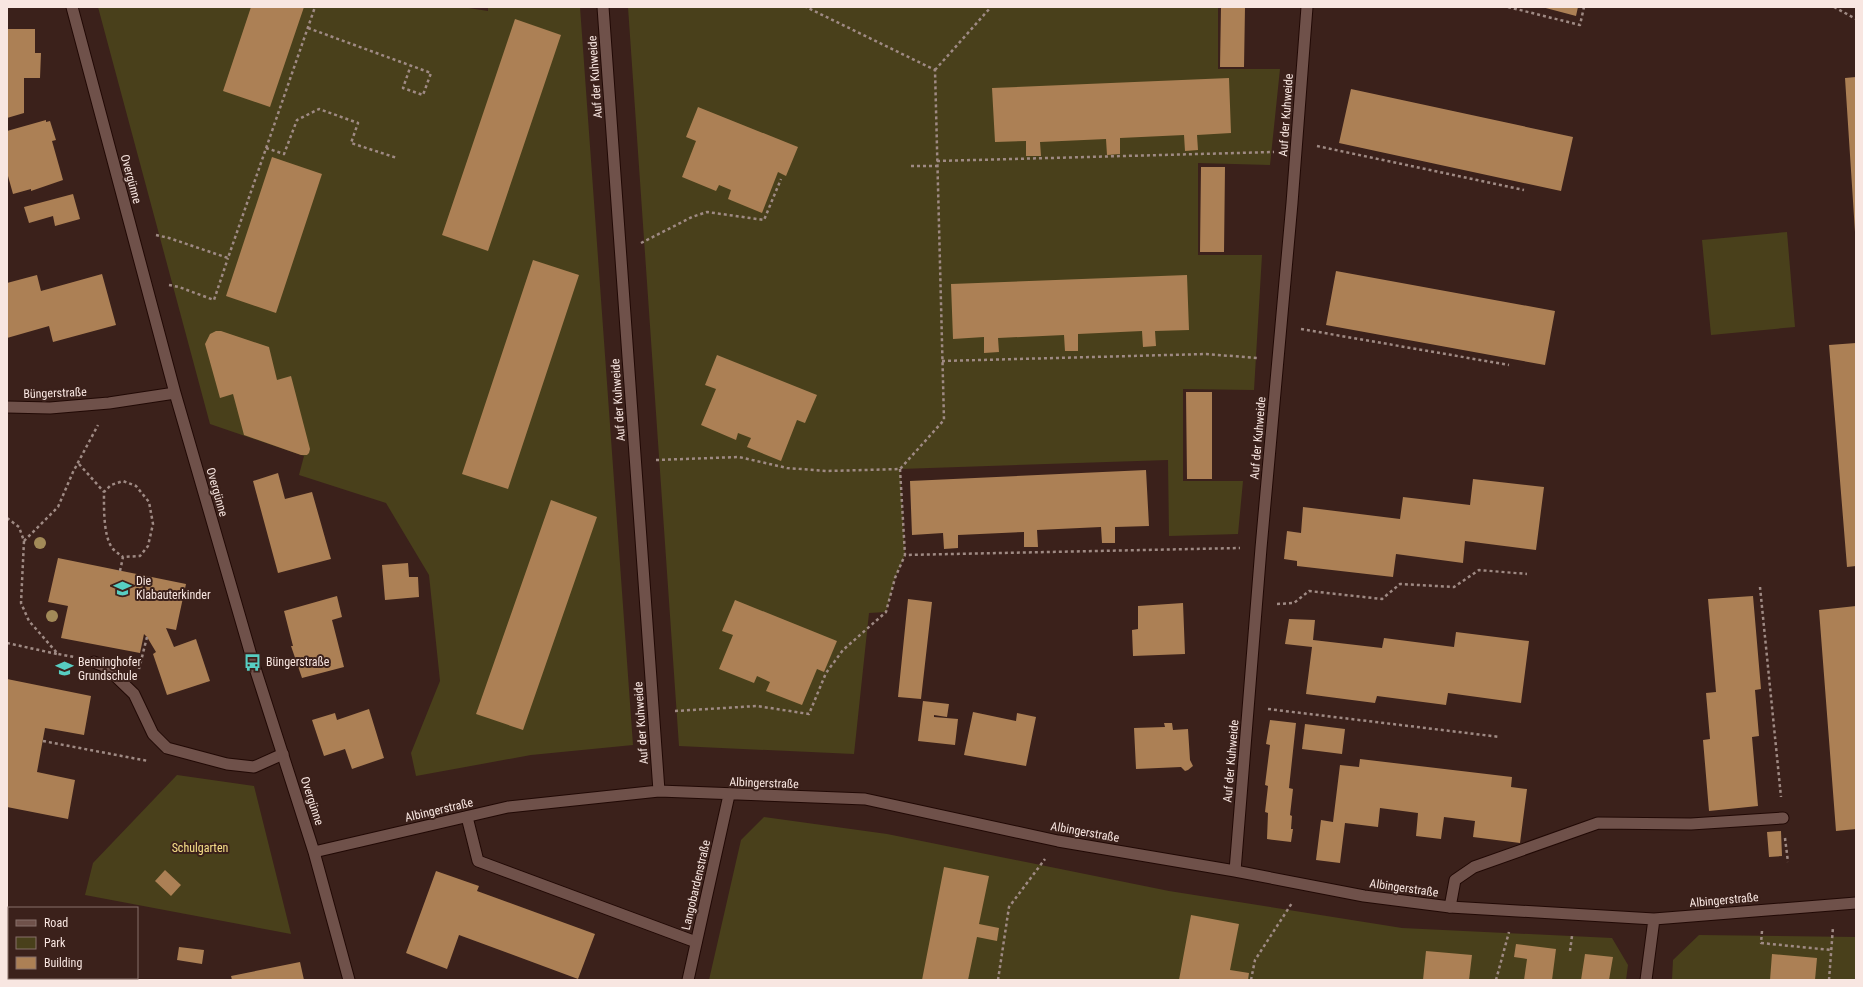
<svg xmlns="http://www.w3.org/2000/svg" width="1863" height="987" font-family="'Roboto Condensed',sans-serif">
<rect width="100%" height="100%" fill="#3b211b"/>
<path fill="#49401b" d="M98,7H462L488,11V7H580L633,745L531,755L416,776L411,753L440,681L429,575L386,503L299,475L304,456L210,424Z
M628,7H1218V69H1280L1270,165L1198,163V255H1262L1254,390L1183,389V481H1243L1238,534L1169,536L1168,460L900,469L905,555L895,578L886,612L869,613L854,754L679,746Z
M1787,232L1795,327L1711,335L1702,240Z
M177,775L254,786L291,934L85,895L93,863Z
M764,817L887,834L1169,891L1402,928L1612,938L1628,965L1626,980H709L741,840Z
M1699,935L1856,937V980H1672L1673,960Z"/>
<path fill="#ac8055" d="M251,7H304L270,107L223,91Z
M1221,7H1245L1244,67H1220Z
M1542,7H1578L1576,16Z
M515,19L561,35L488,251L442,235Z
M7,29H35V53H41L40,78H24V113L7,118Z
M1856,77V232H1855L1845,78Z
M1229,78L1231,133L1197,135L1198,150L1185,151L1184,135L1120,138V154L1107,155L1106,139L1040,142L1041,156H1026V141L995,142L992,88Z
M1351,89L1573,137L1561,191L1339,143Z
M698,107L798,147L786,176L778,172L762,213L728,199L731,190L719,185L716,191L682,177L696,141L686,137Z
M46,120V122L50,121L56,140L52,141L63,180L31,191V189L13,194L8,176H7V131Z
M272,157L322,174L276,313L226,296Z
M1201,167H1225L1224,252H1200Z
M73,194L80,219L55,226L53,216L29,223L24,207Z
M533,260L579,275L508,489L462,474Z
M1336,271L1555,311L1545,365L1326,325Z
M102,274L116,325L53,342L49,326L7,338V283L37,275L41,291Z
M1187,275L1189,330L1155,331L1156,346L1143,347L1142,331L1078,334V351H1065L1064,335L998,338L999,352L984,353V337L953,339L951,284Z
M216,331H221L269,347L277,380L291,376L310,449L309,453L307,455H301L244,435L233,394L220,398L205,344L210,334Z
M1856,343V566L1847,567L1829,345Z
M717,355L817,395L805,423L797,420L781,461L747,447L751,438L738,433L736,440L701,425L716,389L705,385Z
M1186,392H1212V479H1187Z
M1146,470L1149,526L1115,527V543H1102L1101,527L1037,530L1038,547H1024V532L958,535V548L944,549L943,533L912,535L910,481Z
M278,473L285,499L312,492L331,559L278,573L253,481Z
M1473,479L1544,487L1536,550L1465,541L1463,563L1396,554L1393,577L1297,566V561L1284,559L1287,531L1301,533L1303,507L1400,519L1403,497L1470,505Z
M551,500L597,517L523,730L476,714Z
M58,558L186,584L176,630L166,628L174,647L196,639L210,681L167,695L153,654L156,652L147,637L144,634L140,653L61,638L68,606L48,602Z
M408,563L409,577H418L419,597L385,600L382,565Z
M337,596L342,617L332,620L344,667L302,678L291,646H293L284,611Z
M1753,596L1761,689L1755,690L1759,736L1752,737L1758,806L1709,811L1703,740L1710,739L1706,693L1716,692L1708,599Z
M908,599L932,602L921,699L898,697Z
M735,600L837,641L824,672L817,669L802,705L766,691L770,682L757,676L754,683L719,669L733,635L722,631Z
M1183,603L1185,654L1133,656L1132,630L1138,629V606Z
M1856,606V829L1836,831L1819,610Z
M1289,619L1315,620L1313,640L1382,648L1384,638L1454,647L1456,632L1529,641L1521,703L1448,693L1446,705L1377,696L1375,703L1306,694L1312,647L1285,644Z
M7,679L91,696L84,735L45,728L37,772L75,780L68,819L7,807Z
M923,701L949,704L947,717L934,715V717L958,719L955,745L918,741Z
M369,709L384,758L352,769L345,749L324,756L312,720L335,713L337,720Z
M973,712L1016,721L1017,713L1036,717L1026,766L964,755Z
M1270,720L1296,723L1289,788L1293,789L1290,815L1292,816L1291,829H1293L1291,842L1267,839L1268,813L1265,812L1268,786L1265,785L1270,745L1266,744Z
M1164,723H1172L1173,730L1188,729L1190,760L1193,766L1188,770L1185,771L1181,767L1136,769L1134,728L1165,727Z
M1305,724L1345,729L1342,754L1302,749Z
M1360,759L1512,777L1511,787L1527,789L1520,843L1473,837L1475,821L1444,817L1441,839L1416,836L1418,813L1380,808L1378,827L1345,823L1340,863L1316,860L1321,820L1333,822L1340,765L1359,767Z
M1781,831L1782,856L1769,857L1767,832Z
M944,867L989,876L979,924L999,928L997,941L977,937L968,980H922Z
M165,870L181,885L171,896L155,881Z
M436,871L479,886L477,891L595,934L578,979L459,935L447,969L406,953Z
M1191,915L1239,924L1230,970L1249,973L1248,980H1179Z
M1516,944L1556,949L1552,980H1524L1527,959L1514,957Z
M179,947L204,950L202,964L177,960Z
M1426,951L1472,955L1469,980H1423Z
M1585,954L1613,957L1609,980H1581Z
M1772,954L1817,958L1815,980H1770Z
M300,962L304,980H232L231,976Z"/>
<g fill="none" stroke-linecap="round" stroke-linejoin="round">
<defs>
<path id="service" d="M94,662L106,667L134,694L153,734L167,748L227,764L254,767L283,754
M467,817L478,861L696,942
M1450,907L1455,880L1474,867L1598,823L1691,824L1783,818"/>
<path id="minor" d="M72,7L175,393L253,662L314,852L349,980
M603,7L659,791
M7,407L50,408L109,403L175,393
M314,852L508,807L659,791L865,799L1058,841L1235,871L1364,896L1450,907L1654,919L1856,903
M1235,871L1261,548L1292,203L1307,7
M688,980L729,795
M1646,980L1654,919"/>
</defs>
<use href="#service" stroke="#210905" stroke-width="13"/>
<use href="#minor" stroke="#210905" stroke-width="13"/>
<path stroke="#9f8a84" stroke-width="2.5" stroke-dasharray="3 3" stroke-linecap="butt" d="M1508,7L1580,25L1584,7
M1834,7L1856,19
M308,28L431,73L423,95L403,88L411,65
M935,70L991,7
M1317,146L1524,190
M266,148L284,154L297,120L319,109L358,123L351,143L397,158
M937,161L1274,152
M911,166H937
M156,235L169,238L228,258L315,7
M641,243L692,217L707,212L764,220L781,179
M169,285L179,287L214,300L228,258
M1301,329L1509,365
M942,361L1206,354L1257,358
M656,460L739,457L787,468L827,471L900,469L944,420L935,70L806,7
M79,464L104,492
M900,469L905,555L1240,548
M7,518L19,527L24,541L21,603L29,621L58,654L74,657
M24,541L58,507L73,472L98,425
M120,571L123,557L140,556L148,546L153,524L149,502L136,486L123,481L111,485L104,492C104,507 103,537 113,549C116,552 119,554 123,557
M1760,587L1781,797
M1277,604L1294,603L1309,591L1382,599L1400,584L1454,587L1479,570L1527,574
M7,643L57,654
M139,669L147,637
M1268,709L1500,737
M675,711L757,706L809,714L826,673L843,650L886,612L895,578L905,555
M43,741L148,761
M1785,838L1788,862
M1762,931L1761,943L1831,950
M1570,951L1572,936
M998,980L1009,907L1045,859
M1251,980L1255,960L1292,903
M1496,980L1509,932
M1829,980L1833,927"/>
<use href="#service" stroke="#6f514a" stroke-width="11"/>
<use href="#minor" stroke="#6f514a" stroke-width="11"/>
</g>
<g fill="#a28a58">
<circle cx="40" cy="543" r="6"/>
<circle cx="52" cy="616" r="6"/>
</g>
<defs>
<symbol id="school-bare" viewBox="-9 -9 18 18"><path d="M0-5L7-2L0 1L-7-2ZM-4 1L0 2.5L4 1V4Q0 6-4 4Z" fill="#57cec2" stroke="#3b211b" stroke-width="2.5" paint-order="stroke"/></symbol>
<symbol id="bus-bare" viewBox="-9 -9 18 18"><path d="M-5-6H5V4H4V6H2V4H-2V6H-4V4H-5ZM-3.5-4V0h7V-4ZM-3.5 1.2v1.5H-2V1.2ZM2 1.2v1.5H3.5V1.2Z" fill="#57cec2" stroke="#3b211b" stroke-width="2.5" paint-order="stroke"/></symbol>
</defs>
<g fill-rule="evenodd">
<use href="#school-bare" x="110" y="576" width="25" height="25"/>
<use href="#bus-bare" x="240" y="650" width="25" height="25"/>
<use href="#school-bare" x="52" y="656" width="25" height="25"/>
</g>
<g text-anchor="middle" stroke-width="4" stroke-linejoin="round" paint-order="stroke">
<g font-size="12" fill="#f8e6e1" stroke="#3b211b">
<text transform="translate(595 77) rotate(-94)" y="4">Auf der Kuhweide</text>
<text transform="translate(1286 115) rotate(-86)" y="4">Auf der Kuhweide</text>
<text transform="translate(131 179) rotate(75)" y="4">Overgünne</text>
<text transform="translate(55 393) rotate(-2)" y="4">Büngerstraße</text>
<text transform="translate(618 400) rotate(-94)" y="4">Auf der Kuhweide</text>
<text transform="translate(1258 438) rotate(-85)" y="4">Auf der Kuhweide</text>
<text transform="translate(217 492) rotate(74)" y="4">Overgünne</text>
<text transform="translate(641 723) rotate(-94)" y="4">Auf der Kuhweide</text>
<text transform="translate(1231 761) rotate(-85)" y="4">Auf der Kuhweide</text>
<text transform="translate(764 783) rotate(2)" y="4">Albingerstraße</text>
<text transform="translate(312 801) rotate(72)" y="4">Overgünne</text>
<text transform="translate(439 810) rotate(-13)" y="4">Albingerstraße</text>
<text transform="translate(1085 832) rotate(10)" y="4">Albingerstraße</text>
<text transform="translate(696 885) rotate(-77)" y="4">Langobardenstraße</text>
<text transform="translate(1404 888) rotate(8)" y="4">Albingerstraße</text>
<text transform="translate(1724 900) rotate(-5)" y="4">Albingerstraße</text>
</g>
<g font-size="12" fill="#f8e6e1" stroke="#3b211b" text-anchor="start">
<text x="136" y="585">Die<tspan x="136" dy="14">Klabauterkinder</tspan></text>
<text x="78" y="666">Benninghofer<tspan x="78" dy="14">Grundschule</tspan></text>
<text x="266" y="666">Büngerstraße</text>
</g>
<g font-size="12" fill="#f7e089" stroke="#3b211b">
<text x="200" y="852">Schulgarten</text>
</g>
</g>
<rect width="1863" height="987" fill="none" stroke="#f8e6e1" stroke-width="16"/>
<rect x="8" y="907" width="130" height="72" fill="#3b211b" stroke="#87706a"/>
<rect x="16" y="920" width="20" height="6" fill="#6f514a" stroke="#87706a"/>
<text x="44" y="927" font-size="12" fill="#f8e6e1">Road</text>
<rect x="16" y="937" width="20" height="12" fill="#49401b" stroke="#87706a"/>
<text x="44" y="947" font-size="12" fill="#f8e6e1">Park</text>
<rect x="16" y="957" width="20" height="12" fill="#ac8055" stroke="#87706a"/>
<text x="44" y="967" font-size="12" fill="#f8e6e1">Building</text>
</svg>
